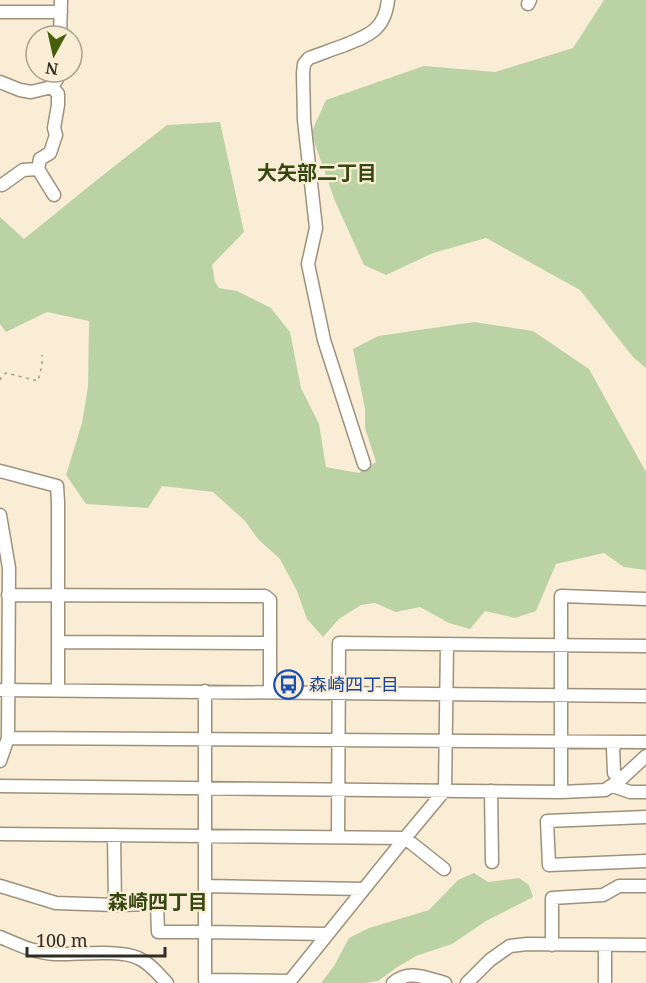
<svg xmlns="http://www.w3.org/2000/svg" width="646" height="983" font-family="'Noto Serif','Noto Sans JP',serif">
<rect width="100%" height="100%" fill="#faedd6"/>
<path fill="#bbd3a4" d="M604,0H646V368L633,357L580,290L486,238L433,253L386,275L364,265L335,201L311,133L326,100L424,66L495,72L573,48Z
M220,122L244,232L212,265L215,282L219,288L237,291L271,308L290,332L301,388L319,424L326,467L359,473L376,462L365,428V409L353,349L378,336L474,322L533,331L589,369L646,472V570L624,567L604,553L556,564L536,611L515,618L485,611L470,629L449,623L420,607L396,612L375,603L361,605L339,619L323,637L307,619L297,591L280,559L258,539L245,521L213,492L162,486L148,508L86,504L66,475L82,423L88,387L89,321L47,312L6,332L0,324V217L24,239L98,179L167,125Z
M474,873L488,882L519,878L529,885L533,897L486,921L452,944L416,956L396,968L378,981L365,983H321L334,966L349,938L369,928L429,910L458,880Z"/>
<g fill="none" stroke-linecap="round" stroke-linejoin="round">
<defs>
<path id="minor" d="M528,4L530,0
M0,12H61
M60,36L61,0
M0,82L20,90L31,92L52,87L57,79L58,72
M52,87L58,94V105L54,128L56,135L50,153L40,159L38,169L54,195
M2,185L23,170L38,169
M364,464L324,340L308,264L316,228L304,120L303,73L304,64L309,58C321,54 333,49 345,45C370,35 385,29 388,0
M0,471L57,486L58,502V690
M0,515L9,568L8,738L0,761
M8,595L265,596L270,600V692
M59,642L269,643
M0,690L646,696
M205,691V980L290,981L405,838L445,790L447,645
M8,738L646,742
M617,742L613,748L614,773L620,780
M0,786L561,792L605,790L620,780L646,756
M613,786L630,792H646
M491,791L492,862
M561,792V596L646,599
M646,817L547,821L549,865L646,861
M0,834L405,838L444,869
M114,835L115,905
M338,837L339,643L646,646
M0,886L56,903L115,905L157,904L158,932H205L327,934
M206,886L364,889
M0,937C17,944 35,953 54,954C76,955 119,949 138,958C150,963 158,974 167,983
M552,945V898L603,895L619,886H646
M393,983C409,969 426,978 445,983
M467,983L490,960L510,946L527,944L646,945
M605,983V945"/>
</defs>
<use href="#minor" stroke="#9d917b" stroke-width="15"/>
<path stroke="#a59c8b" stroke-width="1.5" stroke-dasharray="3 4.5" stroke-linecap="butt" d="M0,380L2,376L6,373L38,381L42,365V355"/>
<use href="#minor" stroke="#fff" stroke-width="12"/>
</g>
<defs>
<symbol id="bus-ring" viewBox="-11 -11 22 22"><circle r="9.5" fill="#faedd6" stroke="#1a4fb4" stroke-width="1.5"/><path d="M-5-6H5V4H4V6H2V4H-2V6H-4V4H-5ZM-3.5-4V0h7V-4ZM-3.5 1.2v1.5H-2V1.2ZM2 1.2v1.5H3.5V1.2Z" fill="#1a4fb4"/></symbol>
</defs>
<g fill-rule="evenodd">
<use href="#bus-ring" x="272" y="668" width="33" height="33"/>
</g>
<g text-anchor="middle" stroke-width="4.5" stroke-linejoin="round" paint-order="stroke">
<g font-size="18" fill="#164399" stroke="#faedd6" text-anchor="start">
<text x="309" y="691">森崎四丁目</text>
</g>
<g font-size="20" font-weight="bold" fill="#364711" stroke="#faedd6">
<text x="317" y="180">大矢部二丁目</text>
<text x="158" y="909">森崎四丁目</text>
</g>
</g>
<g transform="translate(54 54) rotate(188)"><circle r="28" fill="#faedd6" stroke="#aaa08e" stroke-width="1.5"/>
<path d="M0-4.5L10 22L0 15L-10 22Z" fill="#485f0a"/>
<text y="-9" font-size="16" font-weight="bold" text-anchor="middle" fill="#312c23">N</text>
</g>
<path d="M27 947v9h138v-9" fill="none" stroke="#312c23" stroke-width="3"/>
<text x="36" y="947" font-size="18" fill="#312c23" stroke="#faedd6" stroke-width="4.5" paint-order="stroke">100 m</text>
</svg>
